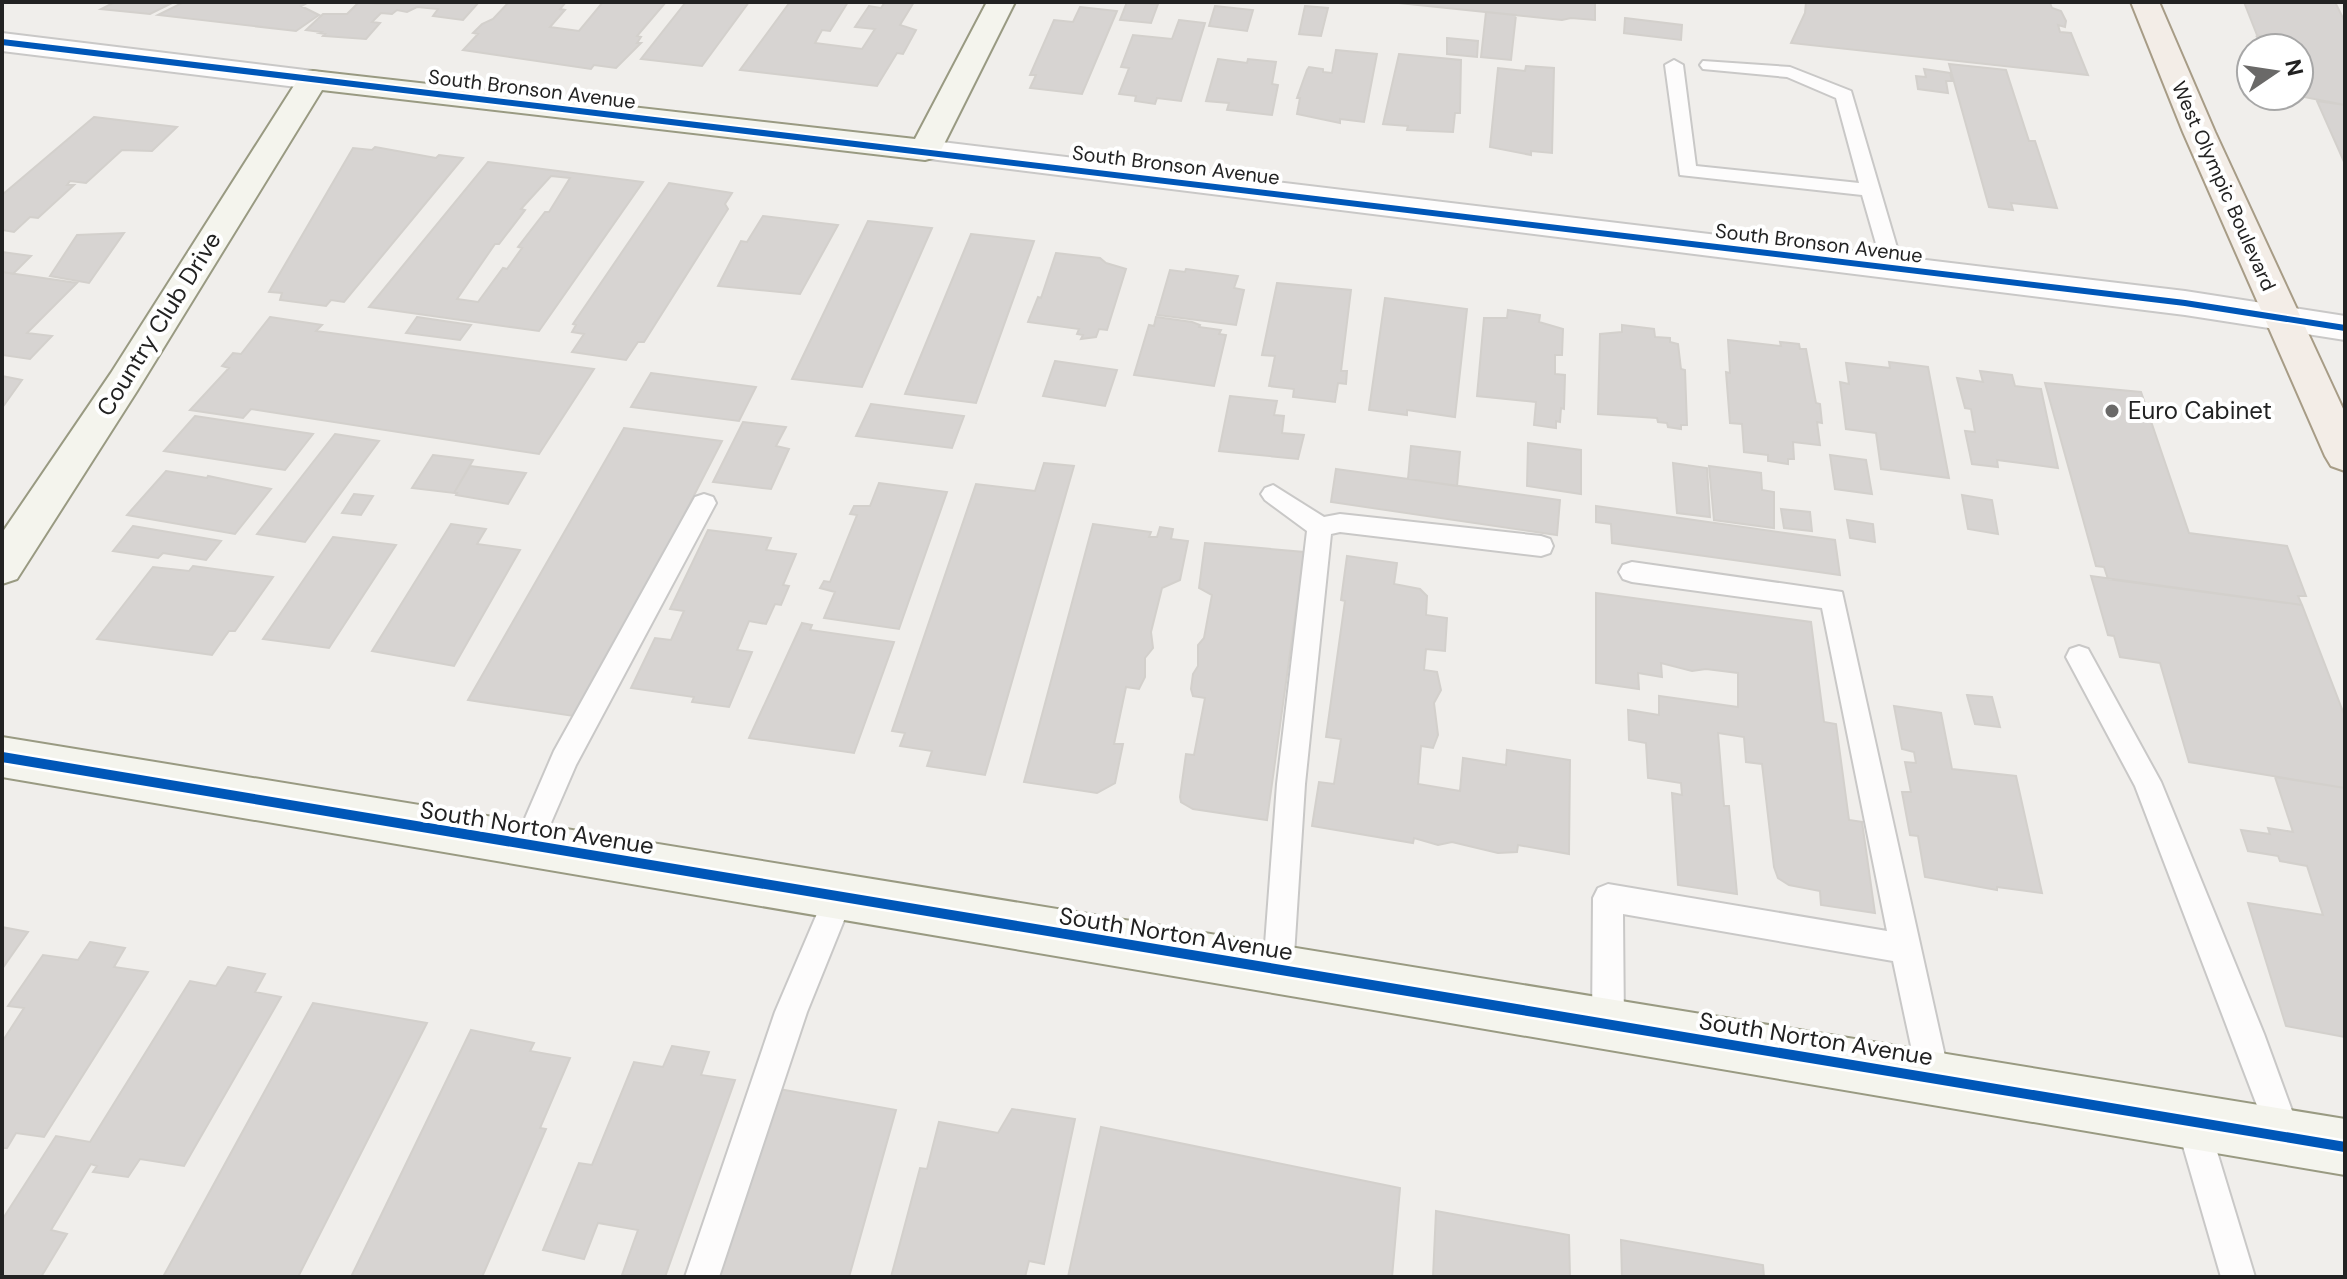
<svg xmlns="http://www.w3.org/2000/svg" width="2347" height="1279" font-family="'DM Sans',sans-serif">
<rect width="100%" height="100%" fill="#f0eeeb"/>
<path fill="#d7d4d2" stroke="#d3d0cc" stroke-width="2" fill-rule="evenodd" d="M115,2H174L150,14L101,9Z
M184,2H309L301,6L319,15L296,31L158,15Z
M359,2L377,4L479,2L463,20L433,16L438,9L417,7L407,12L397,10L392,14L381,13L372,22L380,23L366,39L323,36L325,34L319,33L321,32L306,30L323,14H347Z
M509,2H566L560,9L565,10L550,27L579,31L603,2H666L637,36L641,37L637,43H641L616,68L594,65L591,69L463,50L478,34L473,33L482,24L493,19Z
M686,2H749L702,66L641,59Z
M790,2H848L830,31L822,30L815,43L862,49L875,29L855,27L869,6L881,8L885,2H914L900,25L916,30L903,54L897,53L877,86L740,70Z
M1127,2L1158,4L1151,23L1120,20Z
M1389,2H1595V20L1571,18L1562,20Z
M1806,2H2058L2050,3L2052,8L2061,11L2066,21L2065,27L2058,25L2060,32L2071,33L2088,75L1791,43L1805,13Z
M2244,2H2335L2345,22V105L2299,96V48H2263L2257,37L2264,38L2257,35Z
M1215,6L1253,10L1247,31L1209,26Z
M1305,6L1328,8L1321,36L1299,34Z
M1080,7L1117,11L1082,94L1030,88L1036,75H1030L1054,20L1073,22Z
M1486,12L1516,15L1511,60L1481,57Z
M1625,18L1682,25L1681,40L1624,33Z
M1179,20L1205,23L1181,101L1157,98L1155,104L1135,101L1136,96L1119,94L1129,68L1121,67L1133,35L1172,39Z
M1447,38L1478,41L1477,57L1447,54Z
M1336,50L1377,54L1364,122L1340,119V123L1297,114L1300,98H1297L1307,70L1309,67L1323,69V72L1332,73Z
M1399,54L1461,60L1460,113H1455L1453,132L1407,130L1408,126L1383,124Z
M1218,59L1247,63L1248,59L1276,62L1272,84L1278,85L1272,115L1227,110L1229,103L1206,101Z
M1949,64L2006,70L2029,141H2035L2057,208L2011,203L2013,210L1989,207Z
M1526,66L1554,68L1552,153L1531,151V155L1490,147L1498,68L1525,71Z
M1924,69L1950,73L1952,81H1946L1948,93L1918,89L1916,76L1926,77Z
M2317,101L2345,105V164Z
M94,117L177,127L152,151L122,150L86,183L70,181L67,185H74L38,218L30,217L14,232L2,230V195Z
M375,147L436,158L439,155L463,158L344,302L331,300L326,306L280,300L282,293L269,292L353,148L372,150Z
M488,162L643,182L539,331L369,307ZM551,176L570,178L549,212H545L518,247L522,248L507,269L503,268L478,302L457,299L495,244H499L525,210L521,209Z
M669,183L732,193L725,204L728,209L644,342H638L626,360L572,352L584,334L572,332L576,325L573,324Z
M763,216L838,225L800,294L718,286L741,241L747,242Z
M868,221L932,228L862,387L792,379Z
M124,233L89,283L50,276L77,235Z
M971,234L1034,241L976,403L905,394Z
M2,252L31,256L13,274L2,272Z
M1056,253L1100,258L1106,263L1126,269L1107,330L1099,329L1096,337L1081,339L1083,335L1077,334L1079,329L1028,322L1038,297L1041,298Z
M1186,269L1238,276L1234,288L1244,290L1236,325L1157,315L1170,270L1185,272Z
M2,272L77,283L27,333L52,336L30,359L2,355Z
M1277,283L1351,290L1341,371H1347L1346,384L1338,383L1335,402L1293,397L1294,389L1269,386L1275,356L1262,355Z
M1385,298L1467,309L1455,417L1407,410V415L1369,410Z
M1508,310L1540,315L1539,322L1563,329L1562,355H1555V374L1565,375L1564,409L1561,408L1560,422L1556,421V428L1534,425L1536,402L1477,396L1484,318H1507Z
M270,317L322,325L316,331L594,369L539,454L251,409L243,418L190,410L229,368L222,366L233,353L241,354Z
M417,317L471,325L460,340L406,333Z
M1156,317L1192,322L1200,325L1199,327L1221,330L1219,334L1226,335L1214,386L1134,375L1149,325L1154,326Z
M1622,325L1654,329L1655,337L1670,338V342L1678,344L1681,369L1685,370L1687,425H1681V429L1668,427L1667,423L1658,422L1657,418L1598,414L1600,334L1622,332Z
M1728,340L1781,346L1780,342L1799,344L1800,349H1806L1816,403L1820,404L1822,423L1817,422L1820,445L1793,442L1794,459H1788V464L1768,461V455L1744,452L1742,424L1730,423L1726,372L1730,373Z
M1055,361L1117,370L1105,406L1043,396Z
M1889,362L1928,367L1949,478L1881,469L1876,433L1846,429L1840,382L1849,384L1846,363L1890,368Z
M1980,371L2012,375L2015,386L2041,389L2058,468L1997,460L1998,467L1972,464L1965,431L1975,432L1971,409L1965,408L1957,378L1983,382Z
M651,373L756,387L739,421L631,407Z
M2,376L22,380L2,408Z
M2045,383L2141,392L2189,533L2287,546L2306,596H2298L2302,605L2108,579L2104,567L2096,566Z
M1230,396L1277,401L1274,415L1284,416L1282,433L1304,435L1298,459L1219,451Z
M871,404L964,416L952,448L856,436Z
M195,416L313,434L285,470L164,451Z
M743,422L786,427L776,446L789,449L771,489L713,482Z
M624,428L722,441L580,717L468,700Z
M335,434L379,441L305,542L257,534Z
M1528,443L1581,450V494L1527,486Z
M1411,446L1460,452L1457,486L1408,479Z
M433,455L473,460L454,493L412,488Z
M1830,455L1866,460L1872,494L1835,489Z
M1044,463L1074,466L985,775L927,766L932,751L900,746L905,733L892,731L976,484L1035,491Z
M1673,463L1707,468L1710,517L1677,513Z
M470,466L526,473L508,504L456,495L457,493H454Z
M1709,466L1761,473L1762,490L1774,492V528L1714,520Z
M1336,469L1560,500L1557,535L1331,502Z
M166,471L207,478L208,476L271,489L235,534L127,515Z
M879,483L947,492L899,629L824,618L835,592L820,588L824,581L830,582L857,515L850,514L854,506H870Z
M354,494L373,496L361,515L342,513Z
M1962,495L1992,500L1998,534L1968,529Z
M1596,506L1835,540L1840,575L1612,543L1611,524L1596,522Z
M1781,509L1810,512L1812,531L1784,528Z
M1847,520L1873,524L1875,542L1850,538Z
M451,524L486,529L477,544L520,550L454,666L372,651Z
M1093,524L1151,532L1149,537H1157L1160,527L1173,529L1171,539L1188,541L1180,580L1162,588L1151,632L1153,648L1145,658V677L1139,689L1126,687L1114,744H1123L1115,783L1097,793L1024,782Z
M133,526L221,541L206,560L163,553L158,558L113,551Z
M708,530L771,538L766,550L796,554L783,585L789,586L781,605L775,604L766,624L749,621L737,650L752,652L729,707L692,702L694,697L631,688L655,638L671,640L684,611L670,609Z
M333,537L396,545L329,648L263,639Z
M1205,543L1304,552L1267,820L1193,809L1181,802L1180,797L1186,754L1194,755L1205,698L1193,696L1191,689L1193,674L1198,666V645L1204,638L1212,595L1199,588Z
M1347,556L1397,563L1394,584L1420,589L1427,596L1426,615L1447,618L1445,651L1426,649L1424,670L1437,672L1441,690L1434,703L1438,735L1433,748L1421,746L1418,784L1460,791L1463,758L1506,765L1507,750L1570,760L1569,854L1518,845L1517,852L1498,853L1452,842L1438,845L1414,838L1413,843L1312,826L1319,782L1334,784L1341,739L1326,737L1345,601L1341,600Z
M193,566L273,577L235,631H229L212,655L97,639L153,567L189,571Z
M2091,576L2302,605L2345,717V788L2189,762L2160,663L2120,657L2114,636L2108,635Z
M1596,593L1811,622L1824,722L1836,724L1849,820L1862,822L1875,913L1821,905L1820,891L1789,885L1778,878L1774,867L1762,764L1746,762L1744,737L1718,733L1724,806H1729L1737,894L1678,885L1672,793L1682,795L1681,783L1648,778L1646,743L1629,740L1628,710L1659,715V696L1738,707V673L1706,669L1692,671L1661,663L1662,677L1638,673L1639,689L1596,683Z
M802,623L812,625L810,630L894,642L854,753L749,738Z
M1967,695L1992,697L2000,727L1975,724Z
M1894,706L1941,713L1952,769L2016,776L2042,893L1997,887V890L1925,877L1918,836L1910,835L1902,792H1911L1905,762L1916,763L1914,752L1902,749Z
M2275,777L2345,788V1037L2286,1026L2248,903L2323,915L2307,866L2280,861L2278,856L2248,851L2241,830L2270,834L2268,828L2293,832Z
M2,927L28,932L2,969Z
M90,942L125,948L114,967L148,972L44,1137L16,1133L7,1148H2V1042L24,1008L8,1006L43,955L78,960Z
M228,967L265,974L255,992L281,997L184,1166L140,1159L128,1177L93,1172L97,1166L91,1164L51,1230L67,1234L41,1277H2V1220L56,1136L90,1142L190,981L216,986Z
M313,1003L427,1023L298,1277H163Z
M471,1030L534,1043L530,1051L570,1058L540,1128L546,1129L482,1277H351Z
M672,1046L709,1052L701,1075L735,1080L665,1277L622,1275L638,1230L598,1223L584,1259L543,1250L579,1163L592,1165L634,1062L663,1067Z
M779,1089L896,1110L849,1277H716Z
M1012,1109L1075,1119L1044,1264L1029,1261L1025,1277H891L920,1168L927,1169L939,1122L998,1133Z
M1101,1127L1400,1188L1392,1277H1068Z
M1436,1211L1569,1235L1570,1277H1433Z
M1621,1240L1763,1265L1764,1277H1622Z"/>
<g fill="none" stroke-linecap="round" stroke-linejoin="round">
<defs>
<path id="lane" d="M1674,60L1683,65L1696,166L1859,183L1836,98L1787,77L1703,69L1700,65L1703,61L1790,67L1851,91L1903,268L1900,273L1893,275L1883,268L1862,195L1680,175L1665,65Z
M1273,485L1324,517L1340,514L1541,536L1550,539L1553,546L1550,553L1541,556L1340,532L1331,534L1305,784L1293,971L1289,981L1278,986L1267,981L1263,971L1277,784L1307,531L1265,500L1261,494L1265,488Z
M704,494L713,497L716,503L576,765L537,855L527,859L517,855L513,846L554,751L695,497Z
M1632,562L1842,592L1950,1079L1945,1090L1934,1095L1923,1090L1918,1079L1893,961L1623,914L1624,1026L1619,1037L1608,1042L1597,1037L1592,1026L1593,898L1598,888L1608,884L1887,931L1822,608L1632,582L1623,579L1619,572L1623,565Z
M2079,646L2088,649L2161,782L2264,1034L2302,1138L2298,1150L2286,1154L2274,1150L2135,786L2066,657L2070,649Z
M838,884L848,888L853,898L807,1012L719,1277H685L775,1012L828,888Z
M2192,1106L2204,1110L2208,1122L2255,1277H2221L2176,1122L2180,1110Z"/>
<path id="street" d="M2,33L313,71L324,73L328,80L324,87L313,89L2,51Z
M925,140L2185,291L2345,316V340L2185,315L914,157L909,150L914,143Z"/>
<path id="secondary" d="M987,2H1015L941,150L936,157L925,160L322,90L137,391L17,579L2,584V533L111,373L302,73L313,71L915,139Z
M2,737L2345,1119V1175L2,777Z"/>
<path id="primary" d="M2131,2H2159L2215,132L2345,413V471L2331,466L2325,456L2183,132Z"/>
</defs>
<use href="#lane" stroke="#c9c8c7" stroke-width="4"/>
<use href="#street" stroke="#c9c8c7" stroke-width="4"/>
<use href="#secondary" stroke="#999a82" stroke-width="4"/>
<use href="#primary" stroke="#a79c86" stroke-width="4"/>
<use href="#lane" fill="#fdfcfc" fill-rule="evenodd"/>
<use href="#street" fill="#fdfcfc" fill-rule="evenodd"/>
<use href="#secondary" fill="#f4f4ed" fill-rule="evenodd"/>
<use href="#primary" fill="#f3ede7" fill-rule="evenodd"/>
<defs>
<path id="cycleway-far1" d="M2,42L2185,303L2345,328"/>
<path id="cycleway" d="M2,757L2345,1147"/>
</defs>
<use href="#cycleway-far1" stroke="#fff" stroke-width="10"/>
<use href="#cycleway" stroke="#fff" stroke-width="15"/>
<use href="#cycleway-far1" stroke="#0057b8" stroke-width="6"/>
<use href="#cycleway" stroke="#0057b8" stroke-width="10"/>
</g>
<circle fill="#6a6968" stroke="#fff" stroke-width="3" cx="2112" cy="411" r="8"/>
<g text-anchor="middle" stroke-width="8" stroke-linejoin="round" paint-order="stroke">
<g font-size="20" fill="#222" stroke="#fff">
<text transform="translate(532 89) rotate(7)" y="7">South Bronson Avenue</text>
<text transform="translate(1176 165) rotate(7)" y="7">South Bronson Avenue</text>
<text transform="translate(2224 186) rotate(66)" y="7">West Olympic Boulevard</text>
<text transform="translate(1819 243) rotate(7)" y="7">South Bronson Avenue</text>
</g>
<g font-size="24" fill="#222" stroke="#fff">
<text transform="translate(159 324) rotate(-58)" y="8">Country Club Drive</text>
<text transform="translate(537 828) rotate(9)" y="8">South Norton Avenue</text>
<text transform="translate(1176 934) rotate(9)" y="8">South Norton Avenue</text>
<text transform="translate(1816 1039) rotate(9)" y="8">South Norton Avenue</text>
</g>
<g font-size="24" fill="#222" stroke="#fff" text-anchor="start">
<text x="2128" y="419">Euro Cabinet</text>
</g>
</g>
<rect width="2347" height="1279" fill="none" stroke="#222222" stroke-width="8"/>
<g transform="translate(2275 72) rotate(77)"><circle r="38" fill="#ffffff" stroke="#a7a7a7" stroke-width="2"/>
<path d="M0-6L14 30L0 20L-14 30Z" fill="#6a6968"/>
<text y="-12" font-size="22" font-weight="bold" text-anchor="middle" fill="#222222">N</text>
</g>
</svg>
